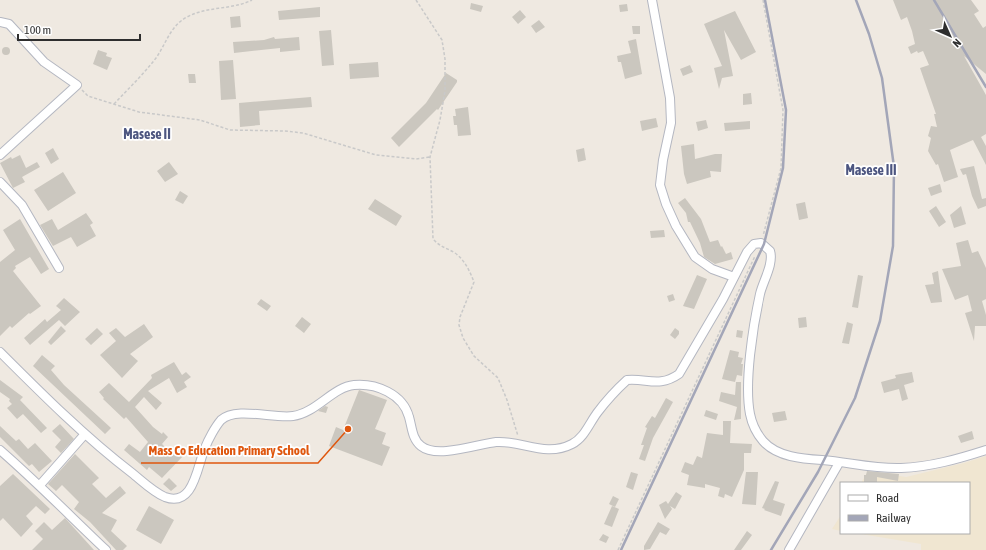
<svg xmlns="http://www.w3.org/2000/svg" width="986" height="550" font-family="'Asap Condensed',sans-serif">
<rect width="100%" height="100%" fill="#efe9e1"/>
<path fill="#f0e6d1" d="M986,456V550H921V544L855,533H969V483H861L868,471L906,477L964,463Z
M841,515V531L832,529Z"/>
<path fill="#cbc7bf" d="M893,0H971L979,11L974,14L983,28L986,26V74L964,56L986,95V134L981,137L986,146V165L973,140L950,150L958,177L944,182L938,164L936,165L928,151L931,138L928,136L931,126L937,127L934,114H936L920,68L929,65L923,51L918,53L917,51L911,54L908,47L915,44L912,31L907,17L901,20Z
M471,3L483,6L481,12L470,9Z
M627,4L628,11L620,12L619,5Z
M320,7V17L279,20L278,11Z
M520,10L526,17L518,24L512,17Z
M735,11L756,52L741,60L724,30L733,76L722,78L719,89L714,68L722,66L704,24Z
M240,16L241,27L231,28L230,17Z
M539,20L545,27L536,33L531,26Z
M632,26H640V34H633Z
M331,30L334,65L322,66L319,31Z
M274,37L275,39L299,37L300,50L280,52V48L234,53L233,42L264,40Z
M636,39L642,74L625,79L621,62H618L617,56L631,53L628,41Z
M2 51a4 4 0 1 1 8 0a4 4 0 1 1-8 0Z
M98,50L107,53L106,56L112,58L107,70L93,64Z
M233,60L236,99L221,100L219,61Z
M378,62L379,77L350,79L349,64Z
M690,65L693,72L683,76L680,69Z
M446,73L457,80V82L438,110L437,109L399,147L391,138L426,103Z
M188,74H195L196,83H189Z
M751,93L752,104L743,105V94Z
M311,97L312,107L259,111L260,125L240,127L239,103Z
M468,107L471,135L458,136L457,125H454L453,116H456L455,109Z
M656,118L658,127L642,131L640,121Z
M706,120L708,128L698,131L696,122Z
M750,121V129L725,131L724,123Z
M694,144L695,159L715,154H722L721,172L710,171L711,177L687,184L684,174L681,146Z
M53,148L59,159L51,164L45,153Z
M584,148L586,160L578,162L576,150Z
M20,155L26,168L37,162L40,167L22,177L25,182L13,188L0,163L11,157L12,159Z
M169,162L178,174L165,182L157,171Z
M974,166L982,199L986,198V206L978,209L972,196L966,174L963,175L960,169Z
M63,172L76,193L48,211L34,190Z
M940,184L942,192L931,196L928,188Z
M180,191L188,196L183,204L175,200Z
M685,198L701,219L710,242L718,240L721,247L722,246L726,254L731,252L733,259L715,264L704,257L700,243L690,222H688L686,213L678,203Z
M375,199L402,216L396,226L368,209Z
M805,202L808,218L799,220L796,204Z
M936,206L946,222L939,227L929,211Z
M961,206L966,224L954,228L950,215Z
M86,213L93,223L90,225L96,236L77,247L71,237L53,246L40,225L52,219L58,230Z
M20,219L49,269L41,274L30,257L15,266L16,268L13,271L41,306L30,314L29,313L12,328L10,326L0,336V262L15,250L3,230Z
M664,230L665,237L651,238L650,231Z
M968,240L972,253L978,251L986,268V299L982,301L986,315V326H975L974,341L965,313L972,311L968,295L955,300L942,269L961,266L956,243Z
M938,271L942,302L931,303L925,285L934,284L932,273Z
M697,275L707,279L694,309L683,306Z
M858,275L863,276L858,308L852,307Z
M673,294L675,300L669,302L667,296Z
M64,298L80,312L65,326L59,320L30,345L24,338L45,319L47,322L61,310L56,306Z
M261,299L271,306L267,311L257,304Z
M302,317L311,324L304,333L295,326Z
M806,317L807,327L799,328L798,318Z
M847,322L853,324L849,344L842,343Z
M144,324L153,337L130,354L138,361L122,378L100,355L116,341L109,333L116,328L125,337Z
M61,326L66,331L51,345L48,342Z
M97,328L103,334L91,345L85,339Z
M675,328L679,331V334L675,339L670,335Z
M737,330L743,331L742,338L736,337Z
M730,350L739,352L738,357L743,358L741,364H743L742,376L737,375L735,382L722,379Z
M42,355L55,366L51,370L64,385L111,428L105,434L33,366Z
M174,362L182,375L186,372L191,377L184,382L187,387L177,393L169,378L148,391L162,403L156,410L144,397L135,407L153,427L162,434L163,432L168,437L162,444L172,454L177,449L184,455L162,478L149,467L147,470L124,450L129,444L140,452L148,442L126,417L124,419L103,399L104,398L99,392L109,383L129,402L152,378L151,375Z
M912,372L914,382L904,385L908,399L902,401L899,389L884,393L881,382L896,378L895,375Z
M0,380L23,397L20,400L47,428L41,433L23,414L17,419L7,408L12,404L9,401L10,399L0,392Z
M736,382H741V419L734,420L737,407L719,401L721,392L735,395Z
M359,390L387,400L375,429L386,433L382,444L390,447L382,466L329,446L336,427L343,430Z
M666,398L673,402L653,438L645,461L639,459L644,445H641L647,428L645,427L652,416L655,418Z
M325,406L328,407L326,413L318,411Z
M706,410L718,414L716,420L704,416Z
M785,411L787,420L774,422L772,413Z
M723,421H731L730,443L752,444L751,453H744V470L732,497L725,494L724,498L718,496L720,488L705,484V488L687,485L689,475L681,472L685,462L693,465L697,456L702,458L707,433L723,435Z
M60,424L74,439L61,453L55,447L61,440L52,431Z
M0,426L16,441L19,439L28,449L35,443L52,461L39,472L32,464L29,466L0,437Z
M972,431L974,439L961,443L958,436Z
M75,454L99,478L92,484L106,498L120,486L126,493L102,513L117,520L111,531L127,546L123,550H116L90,522L74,509L79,502L62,485L56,491L48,484Z
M867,471L899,474L898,481L877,477V483H864V475H866Z
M631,472L638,474L633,490L626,487Z
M746,472H758L756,505L742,504Z
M13,474L50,509L45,514L36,506L26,516L33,524L21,537L3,518L0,521V486Z
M169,478L177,486L171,491L163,484Z
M775,481L779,482L773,500L785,504L781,516L764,510L765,509L762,508Z
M676,492L682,496L675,509L670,506L672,509L665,519L659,505L666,501L668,504Z
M613,496L619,499L615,507L609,504Z
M149,506L174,520L161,544L136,530Z
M612,506L619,509L612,527L604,524Z
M65,518L94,550H32L43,539L35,531L44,522L52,530Z
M658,522L670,529L666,535L660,532L650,549L644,550V546Z
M747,531L752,535L741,550H734Z
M603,534L609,537L606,543L599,540Z"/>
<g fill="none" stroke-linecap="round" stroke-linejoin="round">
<defs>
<path id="minor" d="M652,0L670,98L671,123L663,160L660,185L666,204L676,226L695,257L712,269L734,277
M0,22L9,24L44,62L77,85L0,155
M0,182L22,205L59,268
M0,352C42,394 85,437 132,473C142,481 153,492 165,497C194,508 197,466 205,448C208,440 215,427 221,420C236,406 274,419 293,416C316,413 333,387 354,385C376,383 403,394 409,417C412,427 412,439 421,446C437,459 478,444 496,442C522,440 545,458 572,444C584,438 589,424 597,413C606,401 616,390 627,380C647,378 659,388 679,374L723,299L747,252L754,244L761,243L770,251C774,264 763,281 760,294C753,326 744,383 750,414C752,424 757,434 763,441C777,457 803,459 822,460C848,462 874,469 901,468C930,467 958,459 986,450
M0,450C37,482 70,516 106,550
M40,485L85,434
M789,550L839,463"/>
</defs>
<use href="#minor" stroke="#b4b7c1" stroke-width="10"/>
<path stroke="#c9c9c9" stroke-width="1.5" stroke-dasharray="3 2" stroke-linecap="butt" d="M416,0L442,40L445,59V91L440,120L430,157L433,239C440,247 447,248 455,253C465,260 470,272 474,282L460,317L459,325L463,338L474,356L498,378L507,400L518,436
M763,0L783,110L781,168L763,236
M82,90L88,96L139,112L200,120L230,130L285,131L303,133L376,155L416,159L430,157
M114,104C128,89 143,75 156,58C166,44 170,26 187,17C207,6 232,10 252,0
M618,550L755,256"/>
<use href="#minor" stroke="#fff" stroke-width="8"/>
<path stroke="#a3a6b8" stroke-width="2.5" d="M934,0L986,87
M621,550L764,244L783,168L786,110L765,0
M771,550L818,472L855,398L880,321L893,246L894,167L882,78L869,34L856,0"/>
</g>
<g text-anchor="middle" stroke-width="3.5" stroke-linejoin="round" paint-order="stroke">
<g font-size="14" font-weight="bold" fill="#4d5680" stroke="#fff">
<text x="147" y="139">Masese II</text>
<text x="871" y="175">Masese III</text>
</g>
</g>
<path fill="none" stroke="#df570e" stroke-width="1.5" d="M348 429L318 463H141"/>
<circle fill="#df570e" stroke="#fff" stroke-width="1.5" cx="348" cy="429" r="4"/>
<g font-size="13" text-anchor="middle" font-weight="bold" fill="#df570e" stroke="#fff" stroke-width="3.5" stroke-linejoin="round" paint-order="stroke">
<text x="229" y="455">Mass Co Education Primary School</text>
</g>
<rect x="840" y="482" width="130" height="52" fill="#ffffff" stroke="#ababab"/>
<rect x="848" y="495" width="20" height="6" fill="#ffffff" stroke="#ababab"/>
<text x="876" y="502" font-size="12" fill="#2e2e2e">Road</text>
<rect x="848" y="515" width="20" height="6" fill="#a3a6b8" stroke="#ababab"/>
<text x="876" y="522" font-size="12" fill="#2e2e2e">Railway</text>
<g transform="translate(950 36) rotate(135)" stroke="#ffffff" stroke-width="3" paint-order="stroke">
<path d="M0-3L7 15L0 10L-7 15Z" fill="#2e2e2e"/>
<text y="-6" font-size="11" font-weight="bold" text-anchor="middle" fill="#2e2e2e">N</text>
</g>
<path d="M18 34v6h122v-6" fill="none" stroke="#2e2e2e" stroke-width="2"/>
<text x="24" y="34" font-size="12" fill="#2e2e2e" stroke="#ffffff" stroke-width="3" paint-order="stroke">100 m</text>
</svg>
